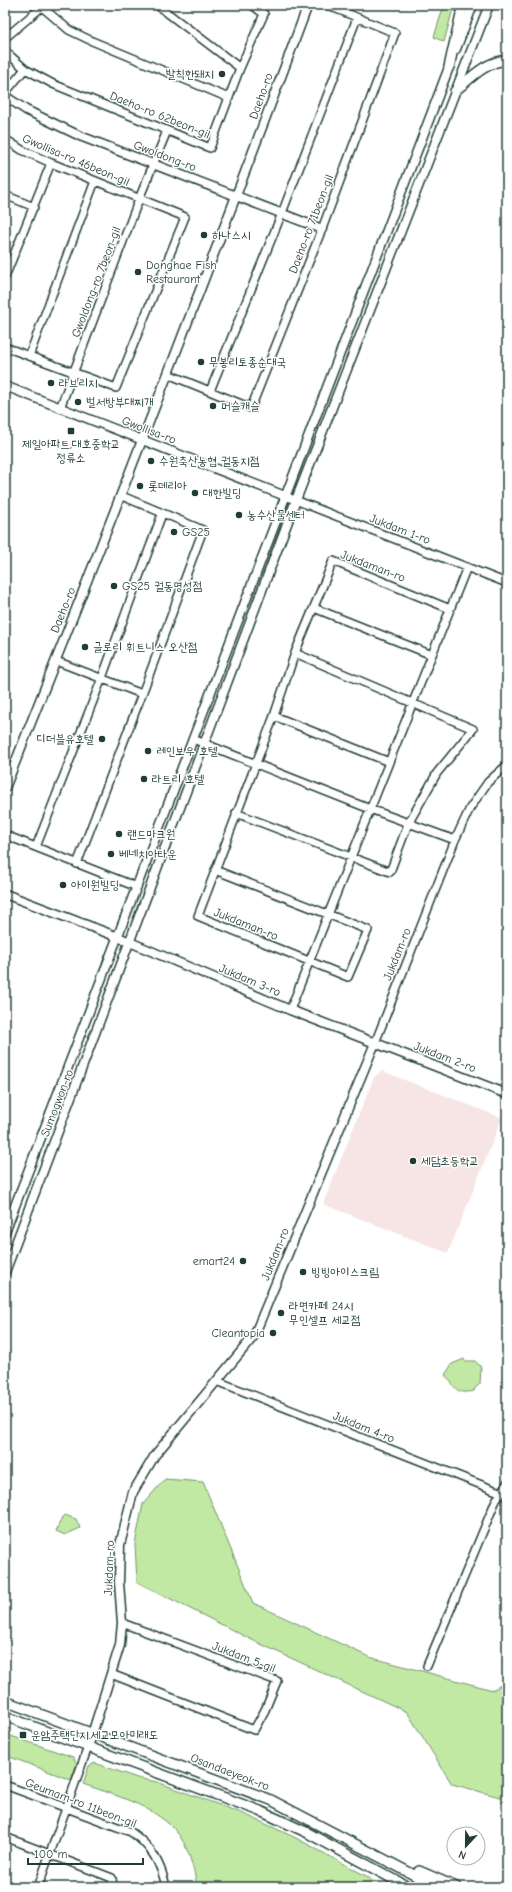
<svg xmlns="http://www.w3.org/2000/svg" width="512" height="1892" font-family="'Comic Neue','Poor Story',sans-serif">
<rect width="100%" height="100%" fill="#fff"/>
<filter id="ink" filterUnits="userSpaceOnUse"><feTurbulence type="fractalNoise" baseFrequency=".025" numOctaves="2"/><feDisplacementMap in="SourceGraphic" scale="8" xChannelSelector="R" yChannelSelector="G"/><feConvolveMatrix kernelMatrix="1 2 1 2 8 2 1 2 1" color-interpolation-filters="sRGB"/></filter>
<g filter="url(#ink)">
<path fill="#f6e5e4" d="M382,1071L502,1118L448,1253L323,1204L374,1077Z"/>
<path fill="#c1e9a4" stroke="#70936c" d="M444,5H454L444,42L434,37Z
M464,1359L465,1361H475L481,1367L480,1384L475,1388L474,1391C455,1395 457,1388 445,1375L452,1364Z
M165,1479L203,1482L253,1603L369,1657L493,1690L507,1681V1799L452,1784L407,1712L252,1640L137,1582L135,1544L143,1504Z
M65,1515L76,1519L80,1528L65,1535L56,1531L62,1517Z
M5,1734L73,1757L77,1763L71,1780L5,1755Z
M95,1763L137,1778L157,1782L244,1814L294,1837L368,1877L379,1887H197C194,1869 188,1844 175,1830C152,1805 114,1795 83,1784L89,1766Z"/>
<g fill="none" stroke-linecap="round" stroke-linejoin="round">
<defs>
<path id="minor" d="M157,5L240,68
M42,7L69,30L92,41L229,98
M5,38L44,5
M5,51L25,69L53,84L210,148L240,68L264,14L252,5
M5,93L25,69
M5,139L22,150L51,163L185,217L116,388L5,347
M5,195L34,207
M5,277L51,163
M29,356L95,181
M168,374L251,408L322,229L395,33L327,5
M210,391L282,213L357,18
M60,408L139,199L167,131
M285,496L507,583
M314,608L432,655
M56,661L142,694L203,530L122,496
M274,716L389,762
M193,739L370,809L455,840
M236,813L390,872L408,824L437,773L473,729L295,653
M5,835L137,887
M36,847L102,678L162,514
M77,864L142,694
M215,870L368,930L348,977L198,916L274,716L295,653L333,561L450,609
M290,1010L467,567
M375,1043L455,840L470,808L488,782L507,765
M217,1381L502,1493
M427,1666L496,1500L502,1493L507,1483
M111,1674L254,1730L265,1710L277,1681L122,1623
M5,1785L131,1832C151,1846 161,1863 166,1887
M5,1837L112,1878L113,1887
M38,1887L88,1747"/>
<path id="tertiary" d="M456,49L473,5
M5,96L26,110L80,136L322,229
M5,386L285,496
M5,788C109,528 210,267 308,5
M5,894L118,937L290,1010L507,1094
M5,1232L451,62
M5,1272L296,500L489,5
M88,1747L120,1645L122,1623L119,1582L120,1545L133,1492L155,1455L254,1336L375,1043"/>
<path id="secondary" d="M449,67L463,5
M455,91C472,77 485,62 507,60
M5,1701L271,1800L437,1887
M5,1716L260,1811L306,1832L408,1887
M419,1871L456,1887"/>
</defs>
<use href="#minor" stroke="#1f3d34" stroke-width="10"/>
<use href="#tertiary" stroke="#1f3d34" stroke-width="11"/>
<use href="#secondary" stroke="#1f3d34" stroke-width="12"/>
<use href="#minor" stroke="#fff" stroke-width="7"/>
<use href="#tertiary" stroke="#fff" stroke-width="8"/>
<use href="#secondary" stroke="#fff" stroke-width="9"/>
</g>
</g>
<g fill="#1f3d34" stroke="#fff" stroke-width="1.5">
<circle cx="222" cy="74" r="4"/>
<circle cx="204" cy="235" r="4"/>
<circle cx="138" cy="272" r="4"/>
<circle cx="201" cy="362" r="4"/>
<circle cx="51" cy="383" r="4"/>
<circle cx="78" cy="402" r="4"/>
<circle cx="213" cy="406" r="4"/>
<rect x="67" y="427" width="8" height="8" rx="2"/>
<circle cx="151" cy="461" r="4"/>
<circle cx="140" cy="486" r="4"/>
<circle cx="195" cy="493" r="4"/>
<circle cx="239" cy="515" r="4"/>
<circle cx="174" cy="532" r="4"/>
<circle cx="114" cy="586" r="4"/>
<circle cx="85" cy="647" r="4"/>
<circle cx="102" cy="739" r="4"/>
<circle cx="148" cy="751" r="4"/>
<circle cx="144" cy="779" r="4"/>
<circle cx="119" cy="834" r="4"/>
<circle cx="111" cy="854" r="4"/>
<circle cx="63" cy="885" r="4"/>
<circle cx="413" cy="1161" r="4"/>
<circle cx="243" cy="1261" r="4"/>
<circle cx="303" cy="1272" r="4"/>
<circle cx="281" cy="1313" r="4"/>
<circle cx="273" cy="1333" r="4"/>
<rect x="19" y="1731" width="8" height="8" rx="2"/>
</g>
<g text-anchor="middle" stroke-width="3" stroke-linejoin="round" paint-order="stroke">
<g font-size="12" fill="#1f3d34" stroke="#fff" text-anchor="start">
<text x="214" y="78" text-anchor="end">발칙한돼지</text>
<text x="212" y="239">하나스시</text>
<text x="146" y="269">Donghae Fish<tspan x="146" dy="14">Restaurant</tspan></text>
<text x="209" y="366">무봉리토종순대국</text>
<text x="59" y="387">라브리지</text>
<text x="86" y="406">벌서방부대찌개</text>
<text x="221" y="410">머슬캐슬</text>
<text x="71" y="448" text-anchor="middle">제일아파트,대호중학교<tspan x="71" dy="14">정류소</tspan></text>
<text x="159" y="465">수원축산농협 궐동지점</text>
<text x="148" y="490">롯데리아</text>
<text x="203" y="497">대한빌딩</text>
<text x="247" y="519">농수산물센터</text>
<text x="182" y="536">GS25</text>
<text x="122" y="590">GS25 궐동명성점</text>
<text x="93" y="651">글로리 휘트니스 오산점</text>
<text x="94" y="743" text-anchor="end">디더블유호텔</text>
<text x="156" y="755">레인보우 호텔</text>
<text x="152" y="783">라트리 호텔</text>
<text x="127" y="838">랜드마크원</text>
<text x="119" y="858">베네치아타운</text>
<text x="71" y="889">아이원빌딩</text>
<text x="421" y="1165">세담초등학교</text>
<text x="235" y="1265" text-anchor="end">emart24</text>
<text x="311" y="1276">빙빙아이스크림</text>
<text x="289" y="1310">라면카페 24시<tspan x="289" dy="14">무인셀프 세교점</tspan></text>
<text x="265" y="1337" text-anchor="end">Cleantopia</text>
<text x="31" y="1739">운암주택단지.세교모아미래도</text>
</g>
<g font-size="12" fill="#1f3d34" stroke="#fff">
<text transform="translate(261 96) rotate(-70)" y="4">Daeho-ro</text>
<text transform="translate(160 115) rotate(22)" y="4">Daeho-ro 62beon-gil</text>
<text transform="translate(165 156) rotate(21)" y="4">Gwoldong-ro</text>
<text transform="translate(76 160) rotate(23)" y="4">Gwollisa-ro 46beon-gil</text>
<text transform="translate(311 224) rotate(-69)" y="4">Daeho-ro 71beon-gil</text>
<text transform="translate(96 282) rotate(-69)" y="4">Gwoldong-ro 7beon-gil</text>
<text transform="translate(149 430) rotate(21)" y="4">Gwollisa-ro</text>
<text transform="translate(400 529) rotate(21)" y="4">Jukdam 1-ro</text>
<text transform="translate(373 566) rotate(21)" y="4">Jukdaman-ro</text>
<text transform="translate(63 610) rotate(-68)" y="4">Daeho-ro</text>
<text transform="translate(246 924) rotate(22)" y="4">Jukdaman-ro</text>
<text transform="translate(397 954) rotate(-68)" y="4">Jukdam-ro</text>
<text transform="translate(250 980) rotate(23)" y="4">Jukdam 3-ro</text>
<text transform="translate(445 1057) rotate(21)" y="4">Jukdam 2-ro</text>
<text transform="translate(57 1103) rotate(-69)" y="4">Sumogwon-ro</text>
<text transform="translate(275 1254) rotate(-68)" y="4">Jukdam-ro</text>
<text transform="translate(364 1427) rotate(22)" y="4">Jukdam 4-ro</text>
<text transform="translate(109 1568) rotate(-88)" y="4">Jukdam-ro</text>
<text transform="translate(244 1657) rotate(21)" y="4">Jukdam 5-gil</text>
<text transform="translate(230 1772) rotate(21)" y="4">Osandaeyeok-ro</text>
<text transform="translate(81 1803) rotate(21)" y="4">Geumam-ro 11beon-gil</text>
</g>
</g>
<rect width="512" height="1892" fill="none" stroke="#fff" stroke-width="20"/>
<rect x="10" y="10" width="492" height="1872" fill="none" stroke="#1f3d34" stroke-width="1.5" filter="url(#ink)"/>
<g transform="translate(466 1846) rotate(202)"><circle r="19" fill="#ffffff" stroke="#a5b1ae"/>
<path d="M0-3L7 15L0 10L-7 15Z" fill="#1f3d34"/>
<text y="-6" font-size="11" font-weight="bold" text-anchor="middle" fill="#1f3d34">N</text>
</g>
<path d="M28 1858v6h115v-6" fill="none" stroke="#1f3d34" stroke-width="2"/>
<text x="34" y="1858" font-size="12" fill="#1f3d34" stroke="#ffffff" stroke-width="3" paint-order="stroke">100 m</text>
</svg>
